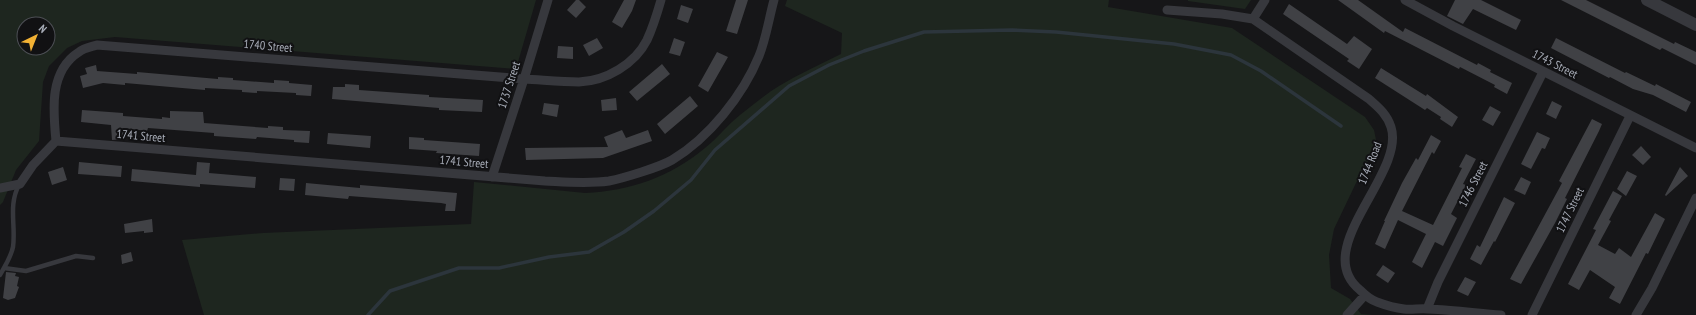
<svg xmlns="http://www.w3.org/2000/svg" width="1696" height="315" font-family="'PT Sans Narrow',sans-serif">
<rect width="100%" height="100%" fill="#161618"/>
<path fill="#1e261f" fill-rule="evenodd" d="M0,0H536L516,69L115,37L82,41L67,48L49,66L43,82L39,141L16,170L3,202L0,205ZM24,24H48V48H24Z
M787,0H1109L1108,7L1232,28L1365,117L1374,130L1376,140L1373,152L1356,183L1334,229L1329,255L1331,288L1350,299L1361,314L1373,315H204L182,240L263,233L471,224L474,182L585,193C630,191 670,177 705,148C718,138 727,125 740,115C753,105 766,94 779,86C799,74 821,64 841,54L842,33L785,6Z
M1188,0H1251L1245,9L1188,1Z"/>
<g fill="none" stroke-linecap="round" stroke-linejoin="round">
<path stroke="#2c353c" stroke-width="3.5" d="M368,315L390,291L459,268H499L549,257L589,252L624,232L654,211L691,180L715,150L789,86L829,65L864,51L924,32L1012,30L1056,32L1174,44L1231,55L1261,71L1341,126"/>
</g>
<path fill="#404145" d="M576,0H579L586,7L576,18L567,10Z
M624,0H636L632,11L622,28L612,22Z
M736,0H748L737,34L726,31Z
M1338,0H1358L1403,32L1405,28L1477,65L1478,63L1491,70L1490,72L1512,83L1507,94L1494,87L1495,85L1460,67L1459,69L1385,31L1384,33Z
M1455,0H1481L1521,20L1516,30L1473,9L1463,24L1447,16Z
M1561,0H1586L1674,44L1675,42L1696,52V65L1662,48L1660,50Z
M1289,4L1347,44L1354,36L1372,49L1359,69L1347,61L1349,59L1283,14Z
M681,5L693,9L688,23L677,19Z
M597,38L603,48L589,56L583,45Z
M674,38L685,42L680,56L669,53Z
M1556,38L1625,73L1626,72L1655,86L1656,84L1691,102L1686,112L1653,95L1633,89L1610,77L1609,78L1551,48Z
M558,46L573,47V59L557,58Z
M717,52L728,57L708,92L698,86Z
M662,64L670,74L637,101L629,92Z
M96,65L97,71L137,74V72L218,79V77L233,78V80L274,83V80L289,81V83L312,85L311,96L296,95V93L257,91V93L242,92V90L205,88V90L125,83V85L103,83L83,88L80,76L87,74L85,68Z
M1381,68L1426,96L1427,94L1458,117L1452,127L1440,119L1441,117L1427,108L1425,110L1375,78Z
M345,84L359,85V90L429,95V97L483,100L482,112L439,110V108L332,99L333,87H345Z
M690,96L698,106L665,134L657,124Z
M616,98L617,110L602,111L601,100Z
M1552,101L1562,106L1556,119L1546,114Z
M544,103L559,105L557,117L542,114Z
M1490,106L1501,112L1493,126L1482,120Z
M82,110L123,113V116L162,119V117L170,118V111L203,112L204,123L268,128V126L283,127V130L310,131L309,143L294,142V140L257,137L256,139L214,136V133L148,128L147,131L124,128V139L112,140L111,125L81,122Z
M1592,119L1602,124L1599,131L1565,198L1567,199L1555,223L1521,284L1510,279L1562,183L1559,181Z
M622,130L626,138L648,130L652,141L603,158L526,160L525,148L608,147L604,137Z
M1537,132L1550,138L1545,149L1542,148L1531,169L1521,164Z
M328,133L371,136L370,148L327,144Z
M1431,135L1441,141L1434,154L1432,152L1402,211L1433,225L1462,168L1459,167L1466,154L1476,159L1463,184L1466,185L1451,214L1457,218L1443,246L1435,242L1422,268L1412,262L1426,234L1398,220L1385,249L1375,244L1385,221H1384L1402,183L1416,158L1418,160Z
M409,137L424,138V140L480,144L479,156L436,153L437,151L409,149Z
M1641,146L1651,157L1643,165L1632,155Z
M79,162L122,166L121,177L78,174Z
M197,162L210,163L209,173L256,177L255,188L200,184V187L131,181L132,169L196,175Z
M63,167L67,180L52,185L48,172Z
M1680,167L1688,176L1666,196L1665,195Z
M1627,171L1637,176L1626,196L1617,189Z
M1521,177L1531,182L1525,195L1514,190Z
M280,178L295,179L294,191L279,190Z
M306,183L360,188V185L457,193L455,211H445L446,204L441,203L349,196L348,199L305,195Z
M1613,191L1622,196L1609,220L1611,221L1598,245L1615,254L1619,248L1631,257L1655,213L1665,219L1648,254L1646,253L1620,304L1609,298L1615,287L1590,270L1579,290L1568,284L1596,230L1593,229Z
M1504,197L1515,203L1495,242L1494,241L1481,265L1470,259L1477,245L1480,247Z
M152,219L153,232L144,233V231L125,233L124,224Z
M131,252L133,261L122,264L121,255Z
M1383,265L1395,273L1388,283L1376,275Z
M6,272L16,273L15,276L19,277L17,286L19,287L15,298L8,300L3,298Z
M1465,277L1476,282L1468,296L1457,291Z"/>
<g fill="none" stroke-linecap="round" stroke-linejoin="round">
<path stroke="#37383d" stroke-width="4.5" d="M4,268L26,271L76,256L93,258
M0,275C5,266 11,257 13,247C16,226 8,205 19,185"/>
<path stroke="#37383d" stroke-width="9" d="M1405,0L1453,26L1696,148
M1167,10L1222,14L1253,19L1369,99C1378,107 1387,114 1391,127C1406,174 1309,249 1360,290C1365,295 1371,300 1377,302C1385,305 1395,308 1404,309C1412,310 1420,308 1428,309C1452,310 1476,313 1501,315
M1253,19L1265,0
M56,141L545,181C566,182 588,184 609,181C624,178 660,167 672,160C709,138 743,95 759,56C766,39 769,18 774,0
M492,177L524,79L548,0
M0,188L20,184L33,165L56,141C53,110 49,71 79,52C84,48 91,47 97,45L524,79C543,80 561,82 579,82C606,81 635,64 647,40C653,27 657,14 661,0
M1427,309L1438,282L1543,72
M1347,315L1365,295
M1532,315L1630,116
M1636,315L1652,288L1696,198"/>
<path stroke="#37383d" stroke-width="12" d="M1647,0L1696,25"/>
</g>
<g text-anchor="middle" stroke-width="4" stroke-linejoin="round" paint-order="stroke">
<g font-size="12" fill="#a8adb8" stroke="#111113">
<text transform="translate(268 46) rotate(5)" y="4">1740 Street</text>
<text transform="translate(1555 64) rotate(27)" y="4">1743 Street</text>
<text transform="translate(509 85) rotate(-72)" y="4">1737 Street</text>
<text transform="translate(141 136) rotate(5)" y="4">1741 Street</text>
<text transform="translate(464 162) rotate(5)" y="4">1741 Street</text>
<text transform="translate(1370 163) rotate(-68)" y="4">1744 Road</text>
<text transform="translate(1473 184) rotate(-63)" y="4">1746 Street</text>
<text transform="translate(1570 210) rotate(-64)" y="4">1747 Street</text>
</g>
</g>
<g transform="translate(36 36) rotate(43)"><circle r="19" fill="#111113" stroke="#4d4f55"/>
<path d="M0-3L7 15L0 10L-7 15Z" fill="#f2b134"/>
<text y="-6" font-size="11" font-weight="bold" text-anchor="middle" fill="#a8adb8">N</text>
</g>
</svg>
